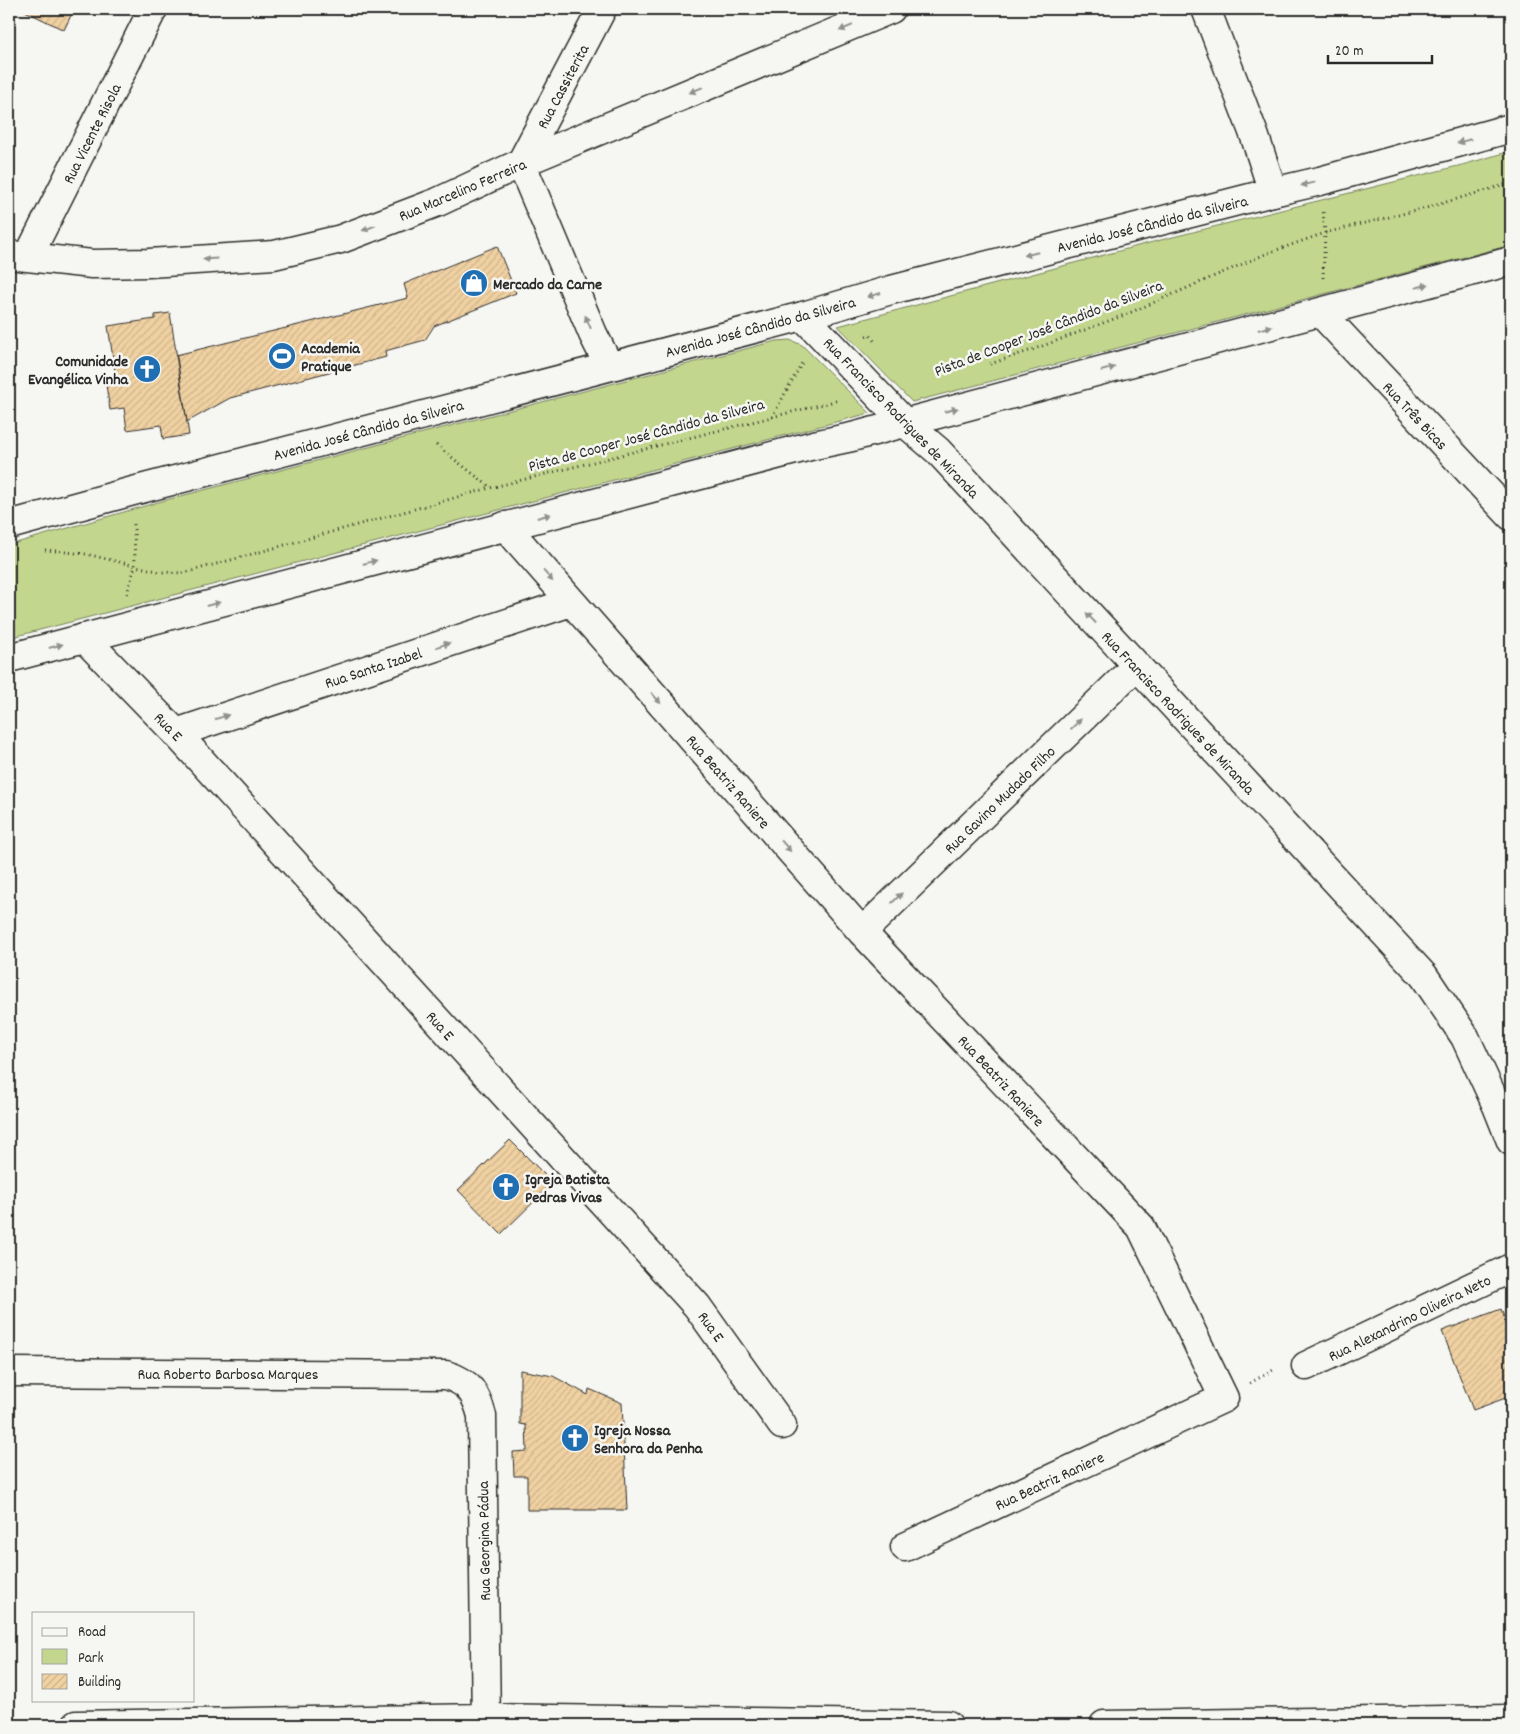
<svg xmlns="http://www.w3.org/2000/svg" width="1520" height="1734" font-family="Dekko,sans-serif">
<defs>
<pattern id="building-hatch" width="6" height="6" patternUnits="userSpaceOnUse" patternTransform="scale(1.25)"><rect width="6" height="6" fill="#f0d1a2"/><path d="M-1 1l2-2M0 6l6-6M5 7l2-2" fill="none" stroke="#ceb48c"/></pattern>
</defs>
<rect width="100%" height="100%" fill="#f6f6f2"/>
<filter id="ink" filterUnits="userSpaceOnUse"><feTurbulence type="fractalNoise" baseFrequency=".02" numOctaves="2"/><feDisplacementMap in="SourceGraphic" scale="10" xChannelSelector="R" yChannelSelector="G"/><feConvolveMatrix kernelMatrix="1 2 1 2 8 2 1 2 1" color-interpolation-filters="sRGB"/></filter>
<g filter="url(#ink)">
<path fill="#c2d78d" stroke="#76815c" d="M1511,151V245L912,402L838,326L1149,243L1462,165Z
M790,340L802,345L870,413L9,638V545L162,501L776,341Z"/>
<path fill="url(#building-hatch)" stroke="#2b2b2b" d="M21,9H74L64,30Z
M497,246L516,293L434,326L425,340L385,351L386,357L230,398L187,422L176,355L408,298L404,284Z
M170,313L189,435L163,439L161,425L127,430L124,408L110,410L106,385L117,384L108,326L155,319V315Z
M510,1140L553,1183L501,1234L458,1190Z
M1501,1309L1511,1334V1396L1473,1410L1442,1331Z
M520,1370L553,1376L588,1395L589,1389L622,1403L627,1510H527V1476H514L513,1452L527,1451L526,1425L520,1424Z"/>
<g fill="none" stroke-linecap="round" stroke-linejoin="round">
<defs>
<path id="minor" d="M602,9L521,163L593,334L609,366
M1206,9L1255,137L1273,192
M9,255L92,264L149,263L274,255L341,239L438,202L521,163L891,9
M28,257L153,9
M1321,313L1511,516
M803,316L904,422L938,451L1424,976L1465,1037L1497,1106L1511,1141
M505,526L862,932L1141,1227L1224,1398L905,1547
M84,638L176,733L697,1306L782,1425
M176,733L571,602
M862,932L1136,666
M1306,1366L1511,1268
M9,1372L446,1375C469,1382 476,1393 482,1416L486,1725
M76,1725L486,1718L948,1725
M1104,1725L1511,1719"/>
<path id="major" d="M9,525L133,491L803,316L891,290L1273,192L1320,181L1511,128
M9,658L814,445L852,437L1511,261"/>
</defs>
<use href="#minor" stroke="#2b2b2b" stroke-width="31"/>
<use href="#major" stroke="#2b2b2b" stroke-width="31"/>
<path stroke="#2b2b2b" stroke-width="3" stroke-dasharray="1 4" stroke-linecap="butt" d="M1323,278L1325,233L1323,212
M866,336L870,335L875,342
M990,364L1032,350L1127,314L1268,253L1325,233L1426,208L1511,183
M772,417L839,400
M436,445L490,487
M45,550L86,554L161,572L184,573L490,488L772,417L803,361
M127,594L135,566L134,524
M1250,1383L1275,1369"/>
<use href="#minor" stroke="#f6f6f2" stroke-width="28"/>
<use href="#major" stroke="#f6f6f2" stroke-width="28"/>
</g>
<defs><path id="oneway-solid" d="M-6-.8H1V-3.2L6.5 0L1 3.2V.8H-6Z" transform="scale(1.25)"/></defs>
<g fill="#90908e">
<use href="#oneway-solid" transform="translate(846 28) rotate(157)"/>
<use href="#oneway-solid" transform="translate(696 90) rotate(157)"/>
<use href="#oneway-solid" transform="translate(1464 141) rotate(164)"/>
<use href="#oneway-solid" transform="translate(1308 184) rotate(167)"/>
<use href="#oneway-solid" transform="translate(369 228) rotate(159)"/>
<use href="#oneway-solid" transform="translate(1031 254) rotate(166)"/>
<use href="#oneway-solid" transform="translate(210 259) rotate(176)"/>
<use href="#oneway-solid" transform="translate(1422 286) rotate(-15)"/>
<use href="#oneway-solid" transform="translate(874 295) rotate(164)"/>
<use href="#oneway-solid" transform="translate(588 322) rotate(-113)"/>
<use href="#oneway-solid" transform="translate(1265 328) rotate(-15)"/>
<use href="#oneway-solid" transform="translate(1108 369) rotate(-15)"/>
<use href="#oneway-solid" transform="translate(951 410) rotate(-15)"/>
<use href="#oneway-solid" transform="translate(544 516) rotate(-15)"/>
<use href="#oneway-solid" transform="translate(370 562) rotate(-15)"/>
<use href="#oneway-solid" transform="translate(548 576) rotate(49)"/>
<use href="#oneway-solid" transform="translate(213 604) rotate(-15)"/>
<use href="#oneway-solid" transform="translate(1091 618) rotate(-133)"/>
<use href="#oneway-solid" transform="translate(443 645) rotate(-18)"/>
<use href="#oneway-solid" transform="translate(56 646) rotate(-15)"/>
<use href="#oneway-solid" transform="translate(656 698) rotate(49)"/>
<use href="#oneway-solid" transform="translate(222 717) rotate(-18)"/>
<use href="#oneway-solid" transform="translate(1076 724) rotate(-44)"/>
<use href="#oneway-solid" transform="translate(786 846) rotate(49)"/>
<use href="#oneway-solid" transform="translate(897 898) rotate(-44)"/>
</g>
</g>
<defs>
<symbol id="shop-disc" viewBox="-11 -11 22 22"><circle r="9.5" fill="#1f6fb2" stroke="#f6f6f2"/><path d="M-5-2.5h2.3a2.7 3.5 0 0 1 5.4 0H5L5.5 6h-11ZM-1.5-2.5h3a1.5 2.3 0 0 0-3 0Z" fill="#fff"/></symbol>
<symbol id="stadium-disc" viewBox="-11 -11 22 22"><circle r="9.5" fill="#1f6fb2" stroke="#f6f6f2"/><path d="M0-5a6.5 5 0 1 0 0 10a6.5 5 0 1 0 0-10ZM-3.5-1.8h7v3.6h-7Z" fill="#fff"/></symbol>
<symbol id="church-disc" viewBox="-11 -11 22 22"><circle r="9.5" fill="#1f6fb2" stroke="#f6f6f2"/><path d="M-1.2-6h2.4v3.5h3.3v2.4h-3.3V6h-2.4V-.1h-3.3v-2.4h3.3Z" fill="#fff"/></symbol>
</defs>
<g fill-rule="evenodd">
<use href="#shop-disc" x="458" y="267" width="32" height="32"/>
<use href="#stadium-disc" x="266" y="340" width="32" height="32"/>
<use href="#church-disc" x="131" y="353" width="32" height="32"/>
<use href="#church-disc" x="490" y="1171" width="32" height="32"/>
<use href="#church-disc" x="559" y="1422" width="32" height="32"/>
</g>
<g text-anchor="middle" stroke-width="5" stroke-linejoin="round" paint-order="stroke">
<g font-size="16" fill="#2b2b2b" stroke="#f6f6f2">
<text transform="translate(562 86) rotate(-62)" y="6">Rua Cassiterita</text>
<text transform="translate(91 133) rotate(-63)" y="6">Rua Vicente Risola</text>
<text transform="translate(462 189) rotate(-23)" y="6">Rua Marcelino Ferreira</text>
<text transform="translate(1152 223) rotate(-14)" y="6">Avenida José Cândido da Silveira</text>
<text transform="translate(760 326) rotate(-15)" y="6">Avenida José Cândido da Silveira</text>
<text transform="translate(1048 327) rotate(-21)" y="6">Pista de Cooper José Cândido da Silveira</text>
<text transform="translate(1416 415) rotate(47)" y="6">Rua Três Bicas</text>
<text transform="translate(902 417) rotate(46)" y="6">Rua Francisco Rodrigues de Miranda</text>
<text transform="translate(368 429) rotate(-15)" y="6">Avenida José Cândido da Silveira</text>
<text transform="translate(646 434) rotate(-15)" y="6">Pista de Cooper José Cândido da Silveira</text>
<text transform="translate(373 667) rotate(-18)" y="6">Rua Santa Izabel</text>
<text transform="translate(1179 712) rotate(47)" y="6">Rua Francisco Rodrigues de Miranda</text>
<text transform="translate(169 726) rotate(46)" y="6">Rua E</text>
<text transform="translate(729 781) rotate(49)" y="6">Rua Beatriz Raniere</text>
<text transform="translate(999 799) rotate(-44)" y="6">Rua Gavino Mudado Filho</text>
<text transform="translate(441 1025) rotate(48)" y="6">Rua E</text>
<text transform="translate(1002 1080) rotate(47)" y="6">Rua Beatriz Raniere</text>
<text transform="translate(1409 1317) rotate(-26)" y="6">Rua Alexandrino Oliveira Neto</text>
<text transform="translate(712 1326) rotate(54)" y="6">Rua E</text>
<text x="228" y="1379">Rua Roberto Barbosa Marques</text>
<text transform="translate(1049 1480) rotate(-25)" y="6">Rua Beatriz Raniere</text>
<text transform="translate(483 1541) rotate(-91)" y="6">Rua Georgina Pádua</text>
</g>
<g font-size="16" font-weight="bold" fill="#2b2b2b" stroke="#f6f6f2" text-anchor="start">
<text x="493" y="289">Mercado da Carne</text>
<text x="301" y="353">Academia<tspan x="301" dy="18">Pratique</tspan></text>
<text x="128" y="366" text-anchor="end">Comunidade<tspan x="128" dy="18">Evangélica Vinha</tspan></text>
<text x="525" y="1184">Igreja Batista<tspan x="525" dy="18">Pedras Vivas</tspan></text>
<text x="594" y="1435">Igreja Nossa<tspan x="594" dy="18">Senhora da Penha</tspan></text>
</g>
</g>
<rect width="1520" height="1734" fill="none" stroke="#f6f6f2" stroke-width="30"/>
<rect x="15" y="15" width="1490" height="1704" fill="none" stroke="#2b2b2b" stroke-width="2" filter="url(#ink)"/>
<rect x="32" y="1612" width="162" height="90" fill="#f6f6f2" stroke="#a5a5a2"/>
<rect x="42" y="1628" width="25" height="8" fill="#f6f6f2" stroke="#a5a5a2"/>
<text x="78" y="1636" font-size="15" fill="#2b2b2b">Road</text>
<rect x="42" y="1649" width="25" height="15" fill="#c2d78d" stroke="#a5a5a2"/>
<text x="78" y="1662" font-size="15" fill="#2b2b2b">Park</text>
<rect x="42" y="1674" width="25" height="15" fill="url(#building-hatch)" stroke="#a5a5a2"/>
<text x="78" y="1686" font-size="15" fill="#2b2b2b">Building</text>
<path d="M1328 55v8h104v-8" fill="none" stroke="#2b2b2b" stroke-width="2.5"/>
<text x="1335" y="55" font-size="15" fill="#2b2b2b" stroke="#f6f6f2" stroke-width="4" paint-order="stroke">20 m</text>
</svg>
